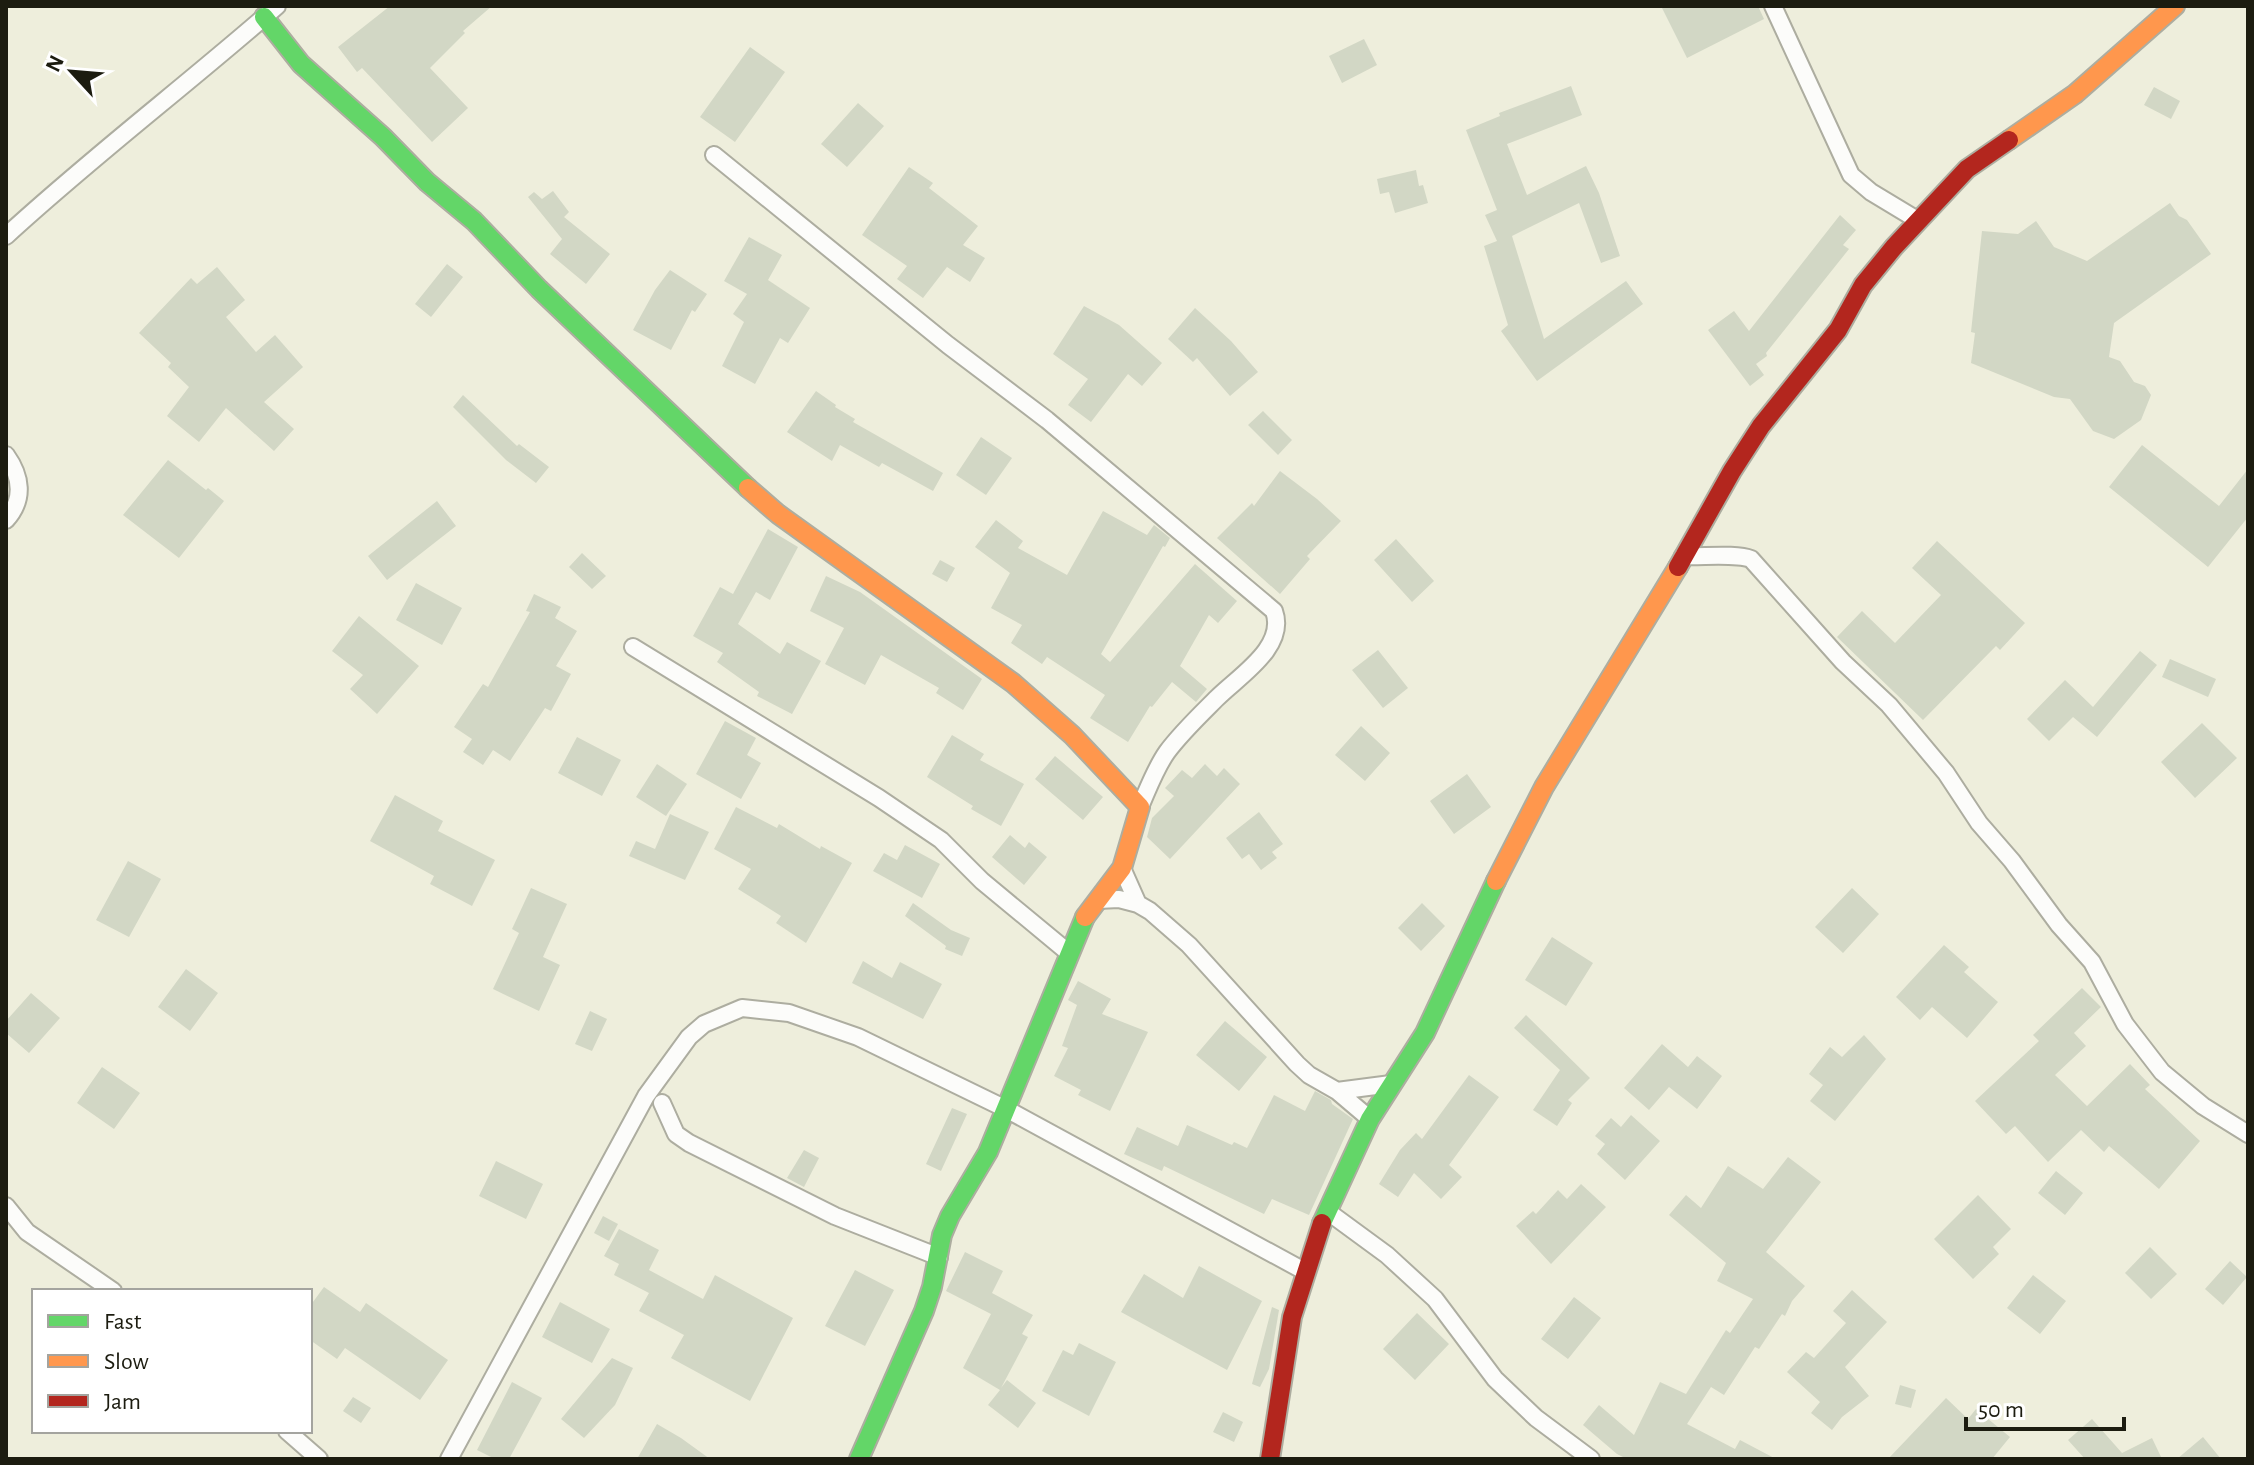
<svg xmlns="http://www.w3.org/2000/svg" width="2254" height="1465" font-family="'Alegreya Sans',sans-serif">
<rect width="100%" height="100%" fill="#eeeedc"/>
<path fill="#d2d7c5" d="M390,6H492L463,31L465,33L430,68L468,108L432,142L362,68L357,72L338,47Z
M1661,6H1758L1764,19L1687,58Z
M1364,39L1377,65L1342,83L1329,56Z
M750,47L785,72L735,142L700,117Z
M1571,86L1582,115L1507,144L1527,195L1586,166L1599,193L1620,256L1601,263L1579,203L1512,236L1544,339L1626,281L1643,304L1537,381L1501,331L1508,325L1484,246L1497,241L1485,215L1497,210L1466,130L1500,116L1499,113Z
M2154,87L2180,101L2171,119L2144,105Z
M858,103L884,126L847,167L821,144Z
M909,167L933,183L929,188L978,226L963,245L985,258L970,282L947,267L923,298L897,279L907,266L862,235Z
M1416,170L1419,186L1423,185L1428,203L1395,213L1389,192L1380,194L1377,179Z
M553,191L569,212L564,217L610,254L586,284L550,254L562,239L528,197L534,192L542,199Z
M2170,203L2179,216L2187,220L2211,254L2114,323L2109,357L2120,361L2134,382L2145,386L2151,395L2141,420L2114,439L2093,431L2070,399L2054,397L1971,363L1975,333L1971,332L1982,231L2018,234L2036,221L2054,247L2087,261Z
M1840,215L1856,230L1843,245L1849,249L1766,353L1767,356L1756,364L1764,375L1750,386L1708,330L1734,311L1749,331Z
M749,237L782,255L768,280L810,308L788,343L780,338L755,384L722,366L744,322L733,314L747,294L724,281Z
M447,264L463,277L431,317L415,304Z
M217,267L245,300L226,317L256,352L275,335L303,367L264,402L294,429L274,451L226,408L199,442L167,416L189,387L168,367L171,363L139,333L191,278L197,284Z
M670,270L707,294L695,312L692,310L671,350L633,330L655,290Z
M1084,306L1119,325L1162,363L1142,386L1128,374L1091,422L1068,405L1088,379L1053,354Z
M1195,308L1231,341L1258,372L1230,396L1197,358L1193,362L1168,339Z
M816,391L836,405L835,407L855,419L853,422L943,473L933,491L882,463L879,467L840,445L832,461L787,432Z
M463,395L517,446L519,444L549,467L536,483L506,460L453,407Z
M1263,411L1292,440L1278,455L1248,425Z
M981,437L1012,458L986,495L956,475Z
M2142,445L2219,506L2248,469V517L2208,567L2109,487Z
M168,460L206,490L208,488L224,501L179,558L123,515Z
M1280,471L1317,499L1341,521L1307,556L1310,559L1280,594L1217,538L1252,503L1254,506Z
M437,501L456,526L387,580L368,556Z
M1103,511L1147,535L1154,525L1170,538L1165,547L1163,546L1101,654L1110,662L1195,564L1237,601L1218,623L1209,615L1180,666L1207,689L1196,702L1172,682L1152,707L1150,706L1128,742L1090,718L1105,695L1047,657L1042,664L1011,643L1022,625L991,608L1010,573L975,547L996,520L1023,541L1018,548L1067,575Z
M768,529L798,547L770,600L756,592L738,624L780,654L787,642L821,661L792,714L757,696L759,692L717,662L723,653L693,636L720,587L733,594Z
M1396,539L1434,581L1412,602L1374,560Z
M1937,541L2025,623L2000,650L1996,646L1923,720L1837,637L1862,611L1895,643L1941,595L1912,568Z
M582,553L606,576L592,589L569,567Z
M940,560L955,568L947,582L932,574Z
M826,576L860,592L982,679L963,710L936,693L939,688L881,655L865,685L825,664L844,628L810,611Z
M416,583L462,608L442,645L396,620Z
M534,594L561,607L555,618L577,631L556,666L571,674L551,711L545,708L510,761L493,750L483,765L463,752L472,739L454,727L483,684L488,687L530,612L526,611Z
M359,616L419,666L377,714L350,689L363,675L332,651Z
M1378,650L1408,688L1383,708L1352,670Z
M2140,651L2157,665L2097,737L2073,717L2049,741L2027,719L2065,680L2093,707Z
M2170,659L2216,679L2208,697L2162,677Z
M725,721L756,738L747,755L761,763L741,799L696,774Z
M2202,723L2237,758L2195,798L2161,762Z
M1361,726L1390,753L1365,781L1335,755Z
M952,735L984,754L980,760L1024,784L1001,826L971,809L973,806L927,777Z
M577,737L621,760L602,796L558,773Z
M1055,756L1103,797L1083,820L1035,779Z
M657,764L687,784L666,816L636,797Z
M1205,764L1217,776L1224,768L1240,784L1170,859L1147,837L1152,818L1174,796L1165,788L1182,770L1192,778Z
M1467,774L1491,807L1454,834L1430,801Z
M395,795L443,821L438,831L495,860L472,906L430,884L434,876L370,841Z
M736,807L777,828L779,824L820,849L821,846L852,863L806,943L776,923L781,916L738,889L751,869L714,849Z
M1259,812L1283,844L1272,852L1277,858L1261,870L1249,854L1242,859L1226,838Z
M670,814L709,832L685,880L629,856L636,841L655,849Z
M1010,835L1025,848L1029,842L1047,857L1024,885L992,857Z
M905,845L940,864L922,898L873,871L884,853L897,860Z
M128,861L161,879L129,937L96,920Z
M531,888L567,904L543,957L560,965L539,1011L493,989L519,933L512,929Z
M1852,888L1879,914L1843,953L1815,927Z
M913,903L951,930L970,938L962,956L945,949L946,946L905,916Z
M1422,903L1445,926L1421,951L1398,928Z
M1552,937L1593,963L1566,1006L1525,980Z
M1944,945L1969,967L1964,972L1998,1002L1967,1038L1932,1007L1920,1020L1896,997Z
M863,961L892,978L900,962L942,984L923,1019L852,983Z
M186,969L218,993L190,1031L158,1007Z
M1078,981L1111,999L1102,1014L1148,1032L1110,1111L1078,1095L1081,1090L1054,1076L1068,1048L1062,1046L1077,1005L1068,1000Z
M2082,988L2101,1007L2074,1033L2086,1046L2055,1075L2087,1106L2130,1064L2150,1085L2145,1089L2200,1141L2159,1189L2109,1146L2104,1152L2081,1130L2048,1162L2015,1126L2006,1134L1975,1101L2039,1041L2033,1035Z
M31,993L60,1018L29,1053L6,1033V1021Z
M590,1011L607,1019L592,1051L575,1044Z
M1526,1015L1590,1078L1568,1100L1572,1103L1557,1126L1533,1110L1560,1070L1514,1028Z
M1225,1021L1267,1057L1239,1091L1196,1055Z
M1864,1035L1886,1059L1835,1121L1810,1101L1823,1085L1809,1074L1830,1047L1842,1057Z
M1662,1044L1688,1067L1697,1056L1722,1076L1697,1109L1669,1087L1649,1110L1624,1088Z
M102,1067L140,1093L114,1129L77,1103Z
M1469,1075L1499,1097L1449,1165L1462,1177L1441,1199L1414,1173L1398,1197L1379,1184L1400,1150L1416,1133L1422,1139Z
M1315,1091L1331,1100L1332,1104L1353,1119L1309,1215L1272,1199L1264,1214L1164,1166L1162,1171L1124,1154L1137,1127L1178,1146L1187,1125L1232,1145L1234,1142L1247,1148L1274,1095L1305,1111Z
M952,1108L967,1114L941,1171L926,1164Z
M1631,1115L1660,1141L1625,1180L1597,1154L1605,1144L1595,1136L1611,1118L1621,1127Z
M804,1150L819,1158L804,1187L787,1178Z
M1788,1157L1821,1182L1766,1252L1805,1286L1792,1301L1785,1316L1782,1314L1759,1349L1755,1347L1724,1395L1711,1387L1687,1424L1735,1449L1740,1440L1776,1459H1627L1617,1454L1583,1425L1599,1405L1634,1435L1660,1382L1686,1394L1726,1330L1730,1333L1753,1299L1717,1281L1726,1263L1669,1215L1686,1195L1701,1208L1728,1166L1763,1189Z
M496,1161L543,1184L526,1219L479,1196Z
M2056,1171L2083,1193L2065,1215L2038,1193Z
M1581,1184L1606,1207L1551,1264L1516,1226L1533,1211L1536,1214L1558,1190L1567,1199Z
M1978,1195L2011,1229L1993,1247L1999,1254L1973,1279L1934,1239Z
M603,1216L618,1224L609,1241L594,1233Z
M619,1229L659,1250L649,1270L703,1299L715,1275L793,1318L750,1401L671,1358L684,1335L639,1311L649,1293L614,1275L619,1264L604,1256Z
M2150,1247L2177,1274L2151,1299L2125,1273Z
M965,1252L1003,1271L992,1293L1033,1315L1022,1334L1028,1337L1001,1388L1007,1380L1036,1403L1018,1428L988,1405L1000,1390L963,1368L991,1314L946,1291Z
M2230,1261L2247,1277L2223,1305L2205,1289Z
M1199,1266L1262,1301L1227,1370L1121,1312L1144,1274L1183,1298Z
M855,1270L894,1290L865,1346L825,1326Z
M2033,1275L2066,1301L2040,1334L2007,1308Z
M324,1287L360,1312L366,1303L448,1360L420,1400L345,1348L337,1359L310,1340V1306Z
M1852,1290L1887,1322L1845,1367L1869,1396L1842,1417L1832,1430L1811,1413L1820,1402L1787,1372L1806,1352L1814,1358L1846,1323L1833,1311Z
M1574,1297L1601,1318L1568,1359L1541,1339Z
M560,1302L610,1329L592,1363L542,1337Z
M1272,1307L1279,1310L1269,1369L1260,1387L1252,1384Z
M1417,1313L1449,1344L1415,1380L1383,1349Z
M1079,1343L1116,1362L1089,1416L1042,1391L1063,1350L1073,1355Z
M612,1358L633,1368L615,1405L584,1438L561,1419Z
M512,1382L542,1398L509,1459H495L477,1450Z
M1900,1385L1916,1390L1911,1408L1895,1404Z
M353,1397L371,1408L361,1423L343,1411Z
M1946,1398L1968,1419L1976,1409L2010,1437L1992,1459H1888Z
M1223,1412L1243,1422L1234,1442L1213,1432Z
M2092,1419L2122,1453L2152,1438L2162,1459H2085L2068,1440Z
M657,1424L681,1438L710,1459H637Z
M2203,1437L2221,1459H2177Z"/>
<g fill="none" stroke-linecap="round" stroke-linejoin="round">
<defs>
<path id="street" d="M1773,6L1851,175L1871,192L1919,221
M714,155L948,345L1047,420L1274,611C1287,647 1239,676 1217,698C1200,715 1181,733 1167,752C1155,769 1148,789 1140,807
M6,236C93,156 188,84 277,6
M6,455C21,476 25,499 6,520
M1683,556C1702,557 1736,553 1751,559L1843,662L1889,705L1946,773L1979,823L2012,861L2059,925L2092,962L2125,1024L2162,1072L2203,1106L2248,1134
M633,647L879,798L941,840L982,881L1069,953
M1122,868L1138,904
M1098,900L1119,899L1138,904L1150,911L1189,945L1297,1064L1309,1075L1337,1091L1370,1119
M1337,1091L1391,1084
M662,1103L676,1134L689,1143L835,1216L939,1257
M6,1206L27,1232L113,1291
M1327,1211L1387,1255L1435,1299L1495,1379L1536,1418L1591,1459
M287,1431L319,1459
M449,1459L646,1096L689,1037L704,1024L742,1008L789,1013L858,1037L1006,1109L1306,1272"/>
<path id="fast" d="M264,17L301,64L383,137L427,182L474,221L539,289L748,488
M1322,1223L1370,1119L1425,1033L1496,881
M859,1459L924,1311L932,1287L942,1235L950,1216L988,1152L1085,917"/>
<path id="slow" d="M2009,140L2075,94L2175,6
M748,488L778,514L1013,683L1072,735L1140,807L1122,868L1085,917
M1496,881L1544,787L1678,567"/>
<path id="jam" d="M1678,567L1732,471L1761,426L1838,330L1863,285L1894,247L1967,169L2009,140
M1270,1459L1292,1317L1322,1223"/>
</defs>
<use href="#street" stroke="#adada0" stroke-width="20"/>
<use href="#fast" stroke="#adada0" stroke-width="22"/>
<use href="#slow" stroke="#adada0" stroke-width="22"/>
<use href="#jam" stroke="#adada0" stroke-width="22"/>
<use href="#street" stroke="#fcfcfa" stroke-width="16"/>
<use href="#fast" stroke="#63d668" stroke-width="18"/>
<use href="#slow" stroke="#ff974d" stroke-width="18"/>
<use href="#jam" stroke="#b3261e" stroke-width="18"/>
</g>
<rect width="2254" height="1465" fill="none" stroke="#1c1c10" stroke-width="16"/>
<rect x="32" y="1289" width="280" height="144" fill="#ffffff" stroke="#a4a49f" stroke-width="2"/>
<rect x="48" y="1315" width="40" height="12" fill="#63d668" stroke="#a4a49f" stroke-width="2"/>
<text x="104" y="1329" font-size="24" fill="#1c1c10">Fast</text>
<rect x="48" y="1355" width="40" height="12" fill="#ff974d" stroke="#a4a49f" stroke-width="2"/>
<text x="104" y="1369" font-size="24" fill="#1c1c10">Slow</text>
<rect x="48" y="1395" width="40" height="12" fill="#b3261e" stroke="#a4a49f" stroke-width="2"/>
<text x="104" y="1409" font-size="24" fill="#1c1c10">Jam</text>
<g transform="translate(72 72) rotate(296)" stroke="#ffffff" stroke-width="6" paint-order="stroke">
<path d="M0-6L14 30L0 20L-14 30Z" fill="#1c1c10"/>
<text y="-12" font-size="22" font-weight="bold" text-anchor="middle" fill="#1c1c10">N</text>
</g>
<path d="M1966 1417v12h158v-12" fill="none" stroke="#1c1c10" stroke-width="4"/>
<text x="1978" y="1417" font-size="24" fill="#1c1c10" stroke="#ffffff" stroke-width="6" paint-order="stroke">50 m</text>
</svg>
